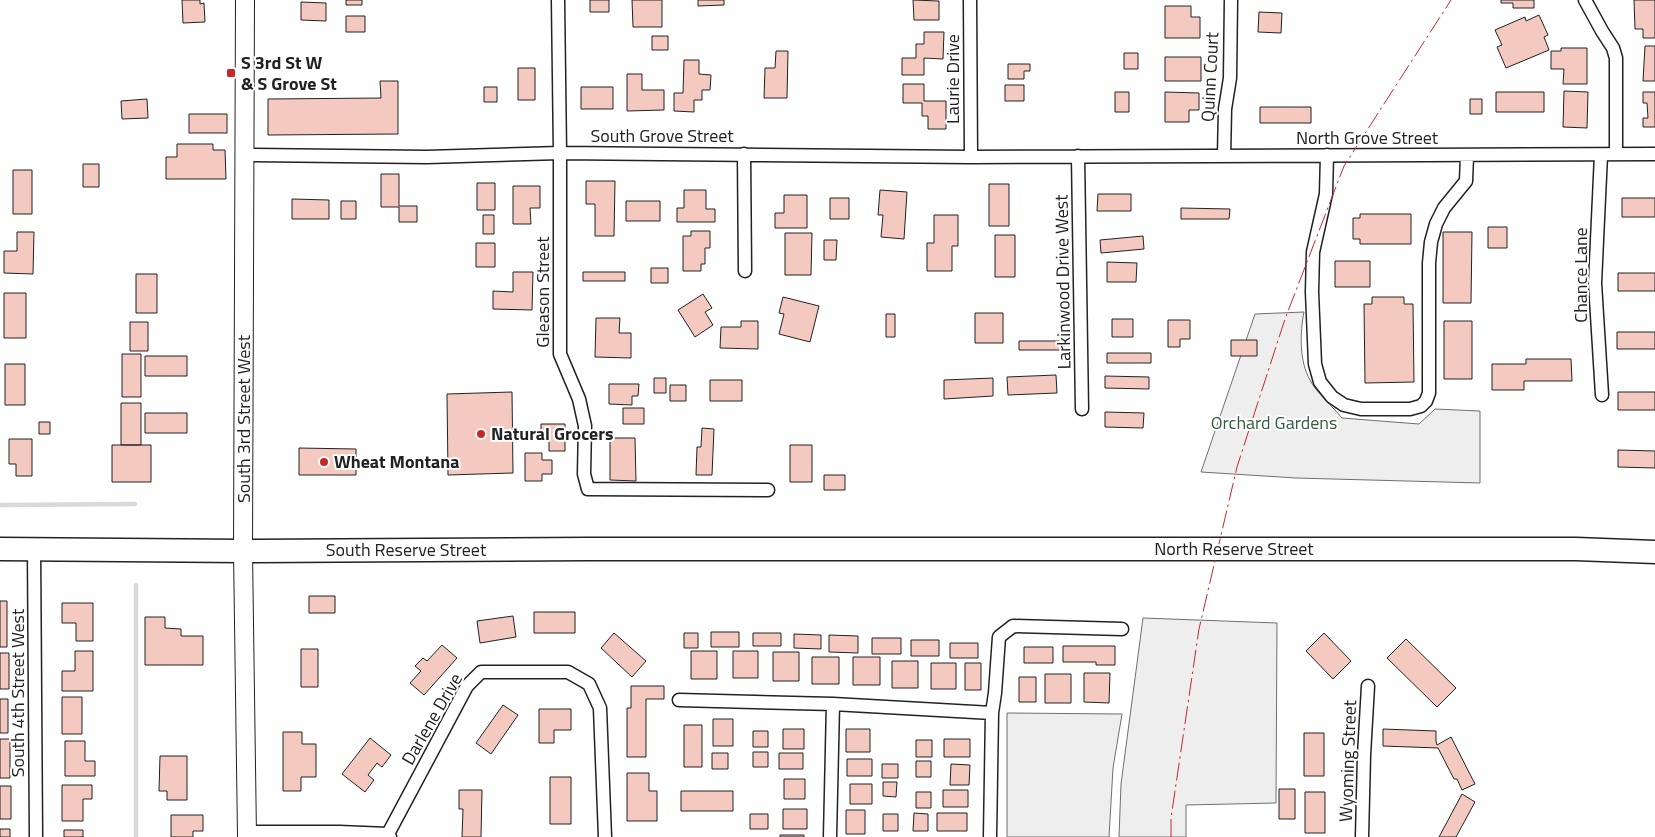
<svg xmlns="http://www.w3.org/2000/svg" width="1655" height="837" font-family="'Titillium Web',sans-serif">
<rect width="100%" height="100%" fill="#fff"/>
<path fill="#eee" stroke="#6f6f6f" d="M1304,312C1300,332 1299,361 1310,380C1315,391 1334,408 1342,418L1419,424L1435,409L1480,411V483L1296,478L1201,472L1255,314Z
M1143,618L1277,623L1276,803L1186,805V837H1119L1121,784Z
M1007,713L1122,714L1113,768L1109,837H1007Z"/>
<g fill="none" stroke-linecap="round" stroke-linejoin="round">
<path stroke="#d9d9d9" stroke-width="4.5" d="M0,505L135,504
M136,837V585"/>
</g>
<path fill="#f3c9c0" stroke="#222" d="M182,0H200V4L204,3L205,22L183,23Z
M346,0H362V5H346Z
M590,0H609V12H590Z
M632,0H662V27H633Z
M698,0H724V5L698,6Z
M913,0L939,1V20H914Z
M1501,0H1534V8H1513V3H1501Z
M1634,0H1655V38H1643V29H1635Z
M301,2L326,3V21L301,20Z
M1165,6H1191V17H1200V38H1165Z
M1259,12L1282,13L1281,33L1258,32Z
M1539,15L1548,35L1544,37L1549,50L1506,68L1497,47L1502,45L1495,30L1525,17L1526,21Z
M346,16H365V32H346Z
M924,32H944L943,59L924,58V75H902V58H916V44H924Z
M652,36H668V50H652Z
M1645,46H1655V81H1643Z
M1561,48H1587V84H1563L1564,69H1551V51H1561Z
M776,51H788L787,98H764L765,68H775Z
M1124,53H1138V69H1124Z
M1165,57H1201V81H1165Z
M684,60H699V74L711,75L710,90H702V100H694V112L674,111V93H683Z
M1008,64H1030V71H1024V79H1008Z
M518,68H535V100H518Z
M627,74H642V90H664V110L627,111Z
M380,81H398V134L268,135V99L381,98Z
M903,84H924V101H946V129H928V116H922V103H903Z
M1005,85H1024V101H1005Z
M484,87H497V102H484Z
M581,87H613V109H581Z
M1564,91L1588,92L1587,128L1563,127Z
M1115,92H1129V112H1115Z
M1165,92L1199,93V110H1189V122H1165Z
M1496,92H1544V112H1496Z
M1643,92H1655V127H1643V118H1648L1647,103H1643Z
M147,99L148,118L122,119L121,101Z
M1470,99H1482V114H1470Z
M1260,107H1311V123H1260Z
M189,114H227V133H189Z
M177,144H213V150H225L226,179H166V157H177Z
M83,164H99V187H83Z
M13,170H32V214H13Z
M381,174H399V206H417V222H399V207H381Z
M586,181H615L614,236H595V204H586Z
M477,183H495V210H477Z
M989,184H1009V226H989Z
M513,186H540V208H530L531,224H513Z
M684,190H706V209H715V222H677V208H684Z
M880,190L907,192L904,239L881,237L883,215H878Z
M1098,194H1131V211H1097Z
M784,195H807V228H775V213H784Z
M830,198H849V219H830Z
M1622,198H1655V217H1622Z
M292,199L329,200V219H292Z
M341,201H356V219H341Z
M626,201H660V221H626Z
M1181,208L1230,209L1229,219H1181Z
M1360,214H1411V244H1360V239H1353V218H1360Z
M483,215H494V234H483Z
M934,215H958V246H952V271H927V243H934Z
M1488,227H1507V248H1488Z
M691,231H710V248H705V264H701V271H683V236H691Z
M17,232H34L33,274L4,273V251H17Z
M1443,232H1472L1471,303H1443Z
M785,233H812L811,275H785Z
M995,235H1015V277H995Z
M1143,236L1144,249L1101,253L1100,240Z
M824,240H837L836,260H824Z
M476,243H495V267H476Z
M1335,261H1370V287H1335Z
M1107,262L1137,263L1136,282H1107Z
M651,268H668V283H651Z
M513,272H533L532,310L493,309V291L513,292Z
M583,272H625V281H583Z
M1618,273H1655V291H1618Z
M136,274H157V313H136Z
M4,293H26V338H4Z
M703,294L712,308L705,312L713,325L695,337L678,310Z
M783,297L819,306L810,342L779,334L784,314L779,313Z
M1372,297H1404V304H1413L1414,382L1365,383L1364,304H1372Z
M975,313H1003V343H975Z
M886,314H895V337H886Z
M596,318H620L619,333H631V358L595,357Z
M1112,319H1133V337H1112Z
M1168,320H1190V339H1180V347H1168Z
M741,321H758V349L720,348L721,327H741Z
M1444,321H1472V379H1444Z
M130,322H148V351H130Z
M1617,332H1655V349H1617Z
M1231,340H1257V356H1231Z
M1019,341H1064V350H1019Z
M1107,353H1151V363H1107Z
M122,354H141V397H122Z
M145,356H187V376H145Z
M1526,359H1571L1572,381H1524V390H1492V364H1526Z
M5,364H25V405H5Z
M1056,375L1057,393L1008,395L1007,377Z
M1105,376L1149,377V389L1105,388Z
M654,378H666V393H654Z
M993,378V396L944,399V380Z
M710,380H742V401H710Z
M609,384H639L638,396H632V405L609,404Z
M670,385H686V401H670Z
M512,392L513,473L448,475L447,394Z
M1618,392H1655V410H1618Z
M121,403H141V445H121Z
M623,408H644V424H623Z
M1105,412L1144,413L1143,428L1105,427Z
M145,413H187V433H145Z
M39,422H50V434H39Z
M541,424H565V451H549V439H541Z
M702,428L714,429L712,475H696L697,447H701Z
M610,438H635L636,481L610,480Z
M9,439H32V476H16V464H9Z
M112,445H151V482H112Z
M790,445H812V482H790Z
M299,448L356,449V475H299Z
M1618,450L1655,451V468L1618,467Z
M525,453H542V460H552V474H542V481H525Z
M824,475H845V490H824Z
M309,596H335V613H309Z
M0,601H7V647H0Z
M62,603H93V641H76V623H62Z
M534,612H575V633H534Z
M513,616L516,637L480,643L477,621Z
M145,617H165V628L181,629V636H203V665H145Z
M711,632H739V647H711Z
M614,633L646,661L632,677L601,648Z
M684,633H698V648H684Z
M753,633H781V646H753Z
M1324,633L1351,661L1333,679L1306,651Z
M794,634L821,635V649L794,648Z
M829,635L858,636V653L829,652Z
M872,638H901V654H872Z
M1406,639L1456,688L1437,707L1387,658Z
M911,640H939V656H911Z
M950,643H978V658H950Z
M442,645L457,658L424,695L410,683L421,671L415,666L423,658L427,661Z
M1063,646H1115V665H1096V662H1063Z
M1024,647H1053V663H1024Z
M301,649H318V687H301Z
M75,651H93V691H62V671H75Z
M691,651H717V679H691Z
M733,651H758V678H733Z
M773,652H799V681H773Z
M0,653H9V689H0Z
M812,657H839V684H812Z
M853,657H880V685H853Z
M892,661H918V688H892Z
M931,663H956V689H931Z
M965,663H981V690H965Z
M1084,673H1110L1109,703L1084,702Z
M1045,674H1071V703H1045Z
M1019,677H1036V702H1019Z
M631,686H664V699H646V757H627V708H631Z
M62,697H82V734H62Z
M0,699H8V733H0Z
M503,705L518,715L491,754L476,743Z
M539,709H571V730H554V743H539Z
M713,719H733V746H713Z
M684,725H702V767H684Z
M783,729H804V749H783Z
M846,729H870V752H846Z
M1383,729L1436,731V741L1437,745L1451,737L1475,784L1462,790L1457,779H1454L1438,748L1383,746Z
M753,731H768V747H753Z
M283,732H302V744H316V777H301V791H283Z
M1304,733H1324V776H1304Z
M370,738L391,755L382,767L377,763L368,775L374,780L365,792L342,774Z
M0,739H10V778H0Z
M944,739H970V757H944Z
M916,740H932V757H916Z
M65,741H85V761H95V776H65Z
M753,752H768V767H753Z
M712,753H728V769H712Z
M779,753H803V769H779Z
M160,756H187V800H167V791H159Z
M847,759H872V776H847Z
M916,761H931V777H916Z
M882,764H898V778H882Z
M951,764L970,765L969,785H950Z
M627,773H649V791H657V821H627Z
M550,777H571V824H550Z
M784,779H805V799H784Z
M883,782H897L896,797L883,796Z
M850,784H872V804H850Z
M62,785H92V799H83V821H62Z
M0,786H11V819H0Z
M1279,789H1295V819H1279Z
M459,790H482L481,837H462L463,809H459Z
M943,790H968V807H943Z
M681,791H733V811H681Z
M916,792H931V808H916Z
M1305,792H1325V833H1305Z
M1462,794L1475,802L1456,837H1439Z
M783,809H807V829H783Z
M846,810H865V834H846Z
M914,813L928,814V831H913Z
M937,813H967V831H937Z
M750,814H768V829H750Z
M883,814H898V831H883Z
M171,815H203V831H193V837H171Z
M0,829H10V837H0Z
M64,830H83V837H64Z
M780,835H804V837H780Z"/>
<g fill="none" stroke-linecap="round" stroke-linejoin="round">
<defs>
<path id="street" d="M558,0L560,153V354L579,399L585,426L584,474L588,489L768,490
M970,0L971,157
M1585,0L1602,31L1613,48L1616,58V154
M744,154L745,271
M245,155L427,157L560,153L971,157L1655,154
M1327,155L1326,194L1313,252L1312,292L1315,364L1320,382L1332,397L1344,405L1361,409H1410L1421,406L1426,401L1429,393V263L1431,242L1436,224L1444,208L1466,181L1467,156
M1601,155L1595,283L1602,395
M1078,156L1082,409
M1224,156L1225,109L1230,78L1231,0
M34,549L36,837
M679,700L833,704L992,713
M247,832H339L388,834
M390,837L388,834L467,686L481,672H568L589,684L600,708L605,837
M830,837L833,704
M990,837L992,713L995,693L999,637L1013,626L1122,629
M1362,837L1364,755L1368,686"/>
<path id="secondary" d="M245,0L243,551L247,837"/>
<path id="highway" d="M0,549L243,551L588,549H1576L1655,552"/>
</defs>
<use href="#street" stroke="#222" stroke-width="15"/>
<use href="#secondary" stroke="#222" stroke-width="20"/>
<use href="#highway" stroke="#222" stroke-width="25"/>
<use href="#street" stroke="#fff" stroke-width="12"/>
<use href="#secondary" stroke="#fff" stroke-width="18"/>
<use href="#highway" stroke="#fff" stroke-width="22"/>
<path stroke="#c62828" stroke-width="1" stroke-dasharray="18 4 2.5 4" stroke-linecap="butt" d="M1171,837V818L1199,629L1237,467L1285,319L1344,166L1451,0"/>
</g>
<g fill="#c62828" stroke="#fff" stroke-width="2">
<rect x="226" y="68" width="10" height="10" rx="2.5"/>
<circle cx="481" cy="434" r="5"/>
<circle cx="324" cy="462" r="5"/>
</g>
<g text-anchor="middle" stroke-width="4" stroke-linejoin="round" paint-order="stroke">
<g font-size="18" font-weight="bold" fill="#222" stroke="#fff" text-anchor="start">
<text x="241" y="69">S 3rd St W<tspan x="241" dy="21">&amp; S Grove St</tspan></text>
<text x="491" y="440">Natural Grocers</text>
<text x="334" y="468">Wheat Montana</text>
</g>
<g font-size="18" fill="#222" stroke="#fff">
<text transform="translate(1210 77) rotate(-87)" y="6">Quinn Court</text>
<text transform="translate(953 79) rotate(-90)" y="6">Laurie Drive</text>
<text x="662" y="142">South Grove Street</text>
<text x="1367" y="144">North Grove Street</text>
<text transform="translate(1581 275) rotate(-90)" y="6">Chance Lane</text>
<text transform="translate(1063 282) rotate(-91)" y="6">Larkinwood Drive West</text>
<text transform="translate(543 292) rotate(-90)" y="6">Gleason Street</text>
<text transform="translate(244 419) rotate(-90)" y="6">South 3rd Street West</text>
<text x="1234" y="555">North Reserve Street</text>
<text x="406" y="556">South Reserve Street</text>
<text transform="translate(18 693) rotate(-90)" y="6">South 4th Street West</text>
<text transform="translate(432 719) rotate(-60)" y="6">Darlene Drive</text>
<text transform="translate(1348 761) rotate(-88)" y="6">Wyoming Street</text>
</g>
<g font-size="18" fill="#2f5e38" stroke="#fff">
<text x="1274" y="429">Orchard Gardens</text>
</g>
</g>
</svg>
